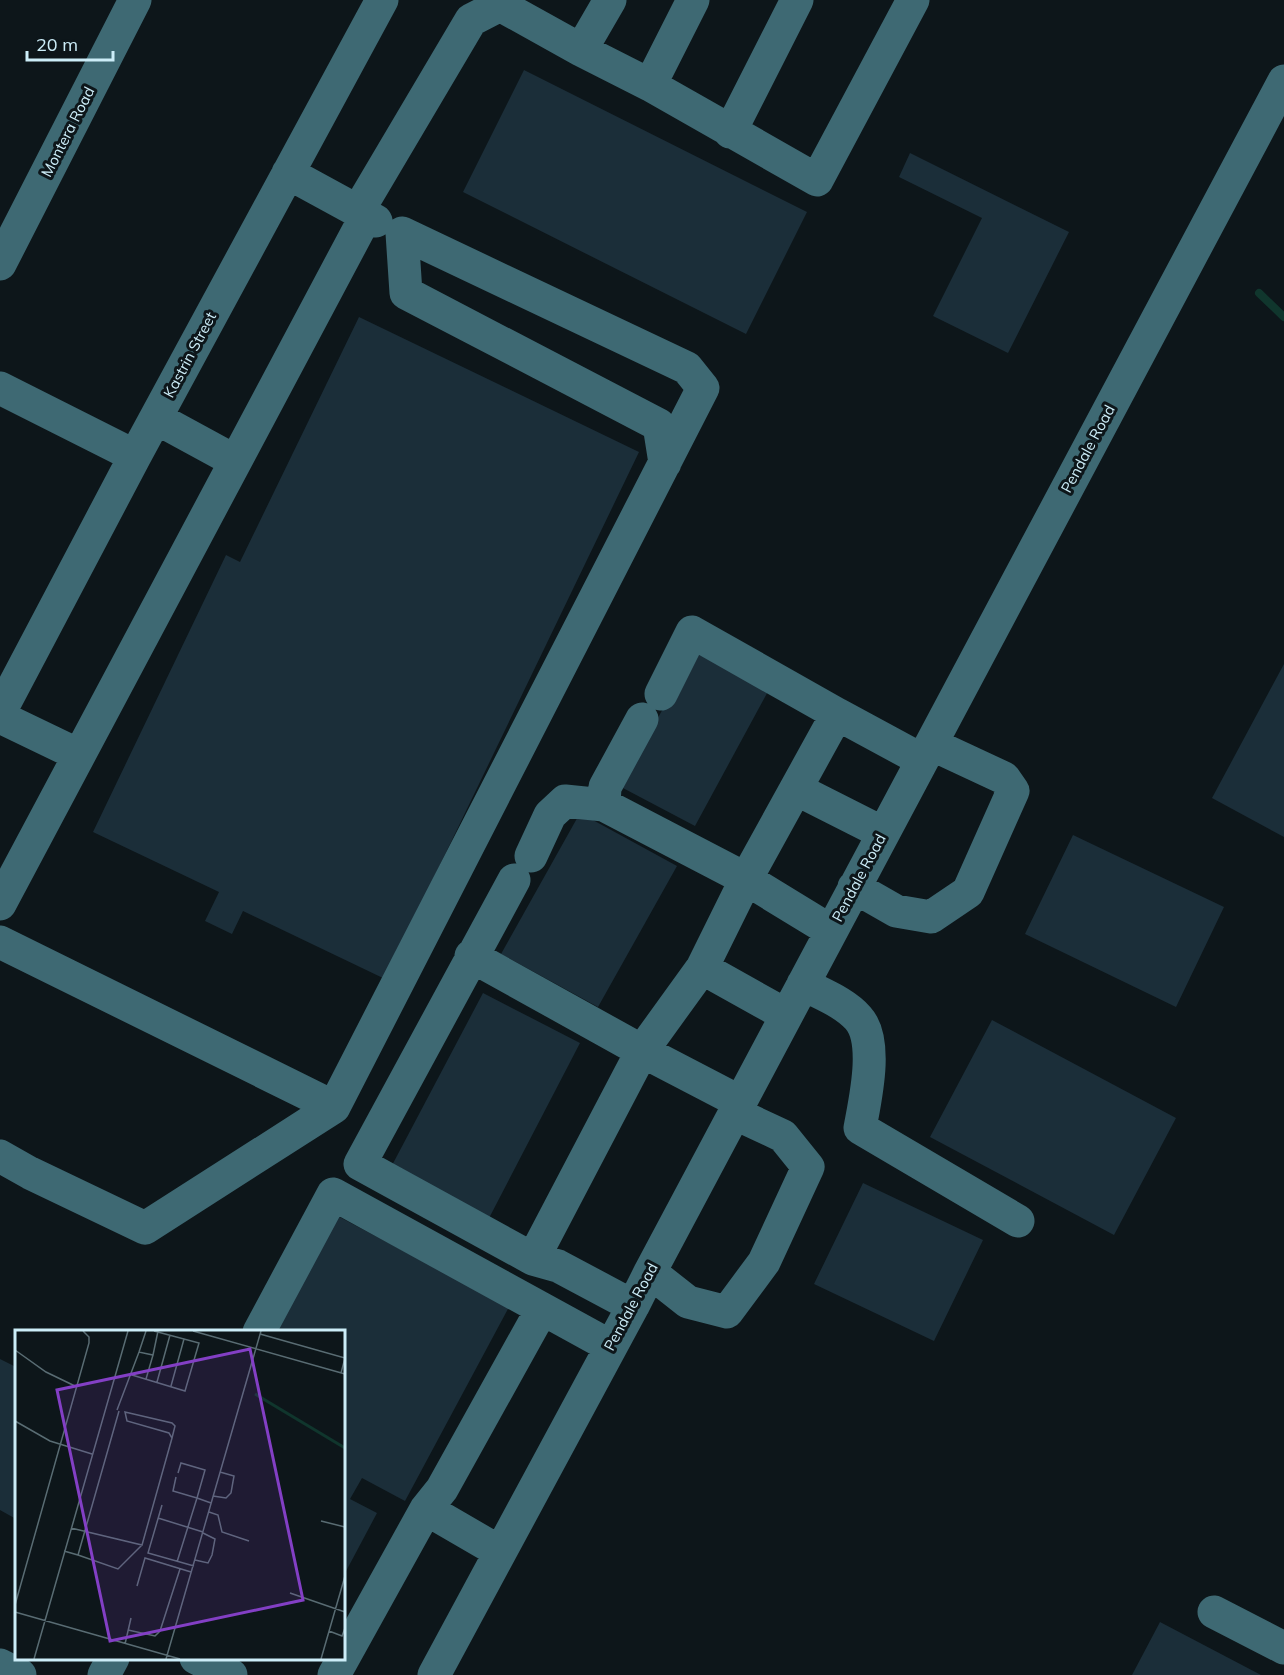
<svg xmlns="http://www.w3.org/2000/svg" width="1284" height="1675" font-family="Mulish,sans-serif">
<rect width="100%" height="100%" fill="#0d161a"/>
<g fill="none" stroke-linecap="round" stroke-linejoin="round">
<path stroke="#10362d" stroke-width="8" d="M1259,293L1284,317"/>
</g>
<path fill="#1b2e39" d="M524,70L807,212L746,334L463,192Z
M910,153L1069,232L1008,353L933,316L982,218L899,177Z
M359,317L639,452L385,979L243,911L232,934L205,921L219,892L93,832L226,555L240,562Z
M697,645L772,684L695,826L621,787Z
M1284,664V837L1212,798Z
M580,813L677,866L598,1007L501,954Z
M1073,835L1224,907L1176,1007L1025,934Z
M483,993L580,1043L487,1222L389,1171Z
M992,1020L1176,1118L1114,1235L930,1137Z
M863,1183L983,1240L934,1341L814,1284Z
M332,1213L509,1307L405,1501L362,1478L350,1499L377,1513L344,1575V1332H269Z
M0,1359L16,1367V1519L0,1510Z
M1160,1622L1261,1675H1132Z"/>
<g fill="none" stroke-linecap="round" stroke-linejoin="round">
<path stroke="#3e6973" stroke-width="33" d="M500,5L581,50L650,85L817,180L913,0
M581,50L610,0
M650,85L693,0
M730,132L797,0
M288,173L376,221
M358,211L471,20L500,5L503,0
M0,264L135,0
M0,388L135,456
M156,418L235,461
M661,694L692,632L837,714L746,879L831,931
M0,712L135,456L382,0
M837,714L922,760
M0,717L79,755
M796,789L883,833
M531,856L550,815L565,801L604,805
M514,880L360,1164L533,1259L558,1266L633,1306
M854,887L896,911L931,917L968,892L1013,791L1004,778L931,744
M0,904L366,216
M0,942L334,1107L703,388L687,368L402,233L406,293L659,425L665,463
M471,956L642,1051L740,1102
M702,968L786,1015
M803,984C821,994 844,1002 858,1018C879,1041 865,1100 860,1128L1018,1221
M0,1156L30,1173L145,1228L334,1107
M533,1259L642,1051L702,968L746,879L604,805L605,787L642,719
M650,1272L688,1302L727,1312L764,1262L808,1167L783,1136L734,1113
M259,1332L333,1194L610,1346
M426,1509L500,1552
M1214,1612L1284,1648
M196,1658L231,1675
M0,1665L20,1675
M104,1675L113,1658
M334,1675L426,1509L442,1489L542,1309
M434,1675L633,1306L650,1272L1284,81"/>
</g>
<g text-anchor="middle" stroke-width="6" stroke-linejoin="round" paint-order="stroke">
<g font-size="15" fill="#ccedf8" stroke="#0d161a">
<text transform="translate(68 132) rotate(-63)" y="5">Montera Road</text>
<text transform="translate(190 355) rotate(-62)" y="5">Kastrin Street</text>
<text transform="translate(1088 449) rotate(-62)" y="5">Pendale Road</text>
<text transform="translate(859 878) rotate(-62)" y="5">Pendale Road</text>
<text transform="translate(631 1307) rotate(-62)" y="5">Pendale Road</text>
</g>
</g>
<g transform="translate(15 1330)">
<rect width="330" height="330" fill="#0d161a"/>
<path fill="none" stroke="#10362d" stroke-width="3" d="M240,64L330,118"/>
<path fill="none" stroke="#596c73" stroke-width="1.5" d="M178,1L330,44M245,4L330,28L326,43M0,20L31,42L62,57M124,22L131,1M117,45L170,61L184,13L139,1M131,49L138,25M142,52L155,5M156,56L169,9M102,80L124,22L138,25L143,1M0,91L35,111L77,124M163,143L166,133L190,140L182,168L196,173M161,147L158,161L182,168L162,232M198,166L211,168L216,163L219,146L205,142M147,175L133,223L179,236M194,182L203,185L207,202L234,211M143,188L188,202M306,191L330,197M56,198L127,215L157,108L154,103L112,91L110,82L157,93L160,96L157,108M49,221L63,225L104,81M63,225L103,239L127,215M180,230L193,233L197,225L200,209L188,203M122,256L130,228L176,242M275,263L330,282M0,275L74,13V7L68,1M0,282L165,329M113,300L140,306L145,301L165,239M314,301L327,306L330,298M110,314L116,288M19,329L113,1M151,329L246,1M306,329L330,246"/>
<path fill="#833fc5" fill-opacity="0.15" stroke="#833fc5" stroke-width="3" d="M235,19L288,270L95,311L42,60Z"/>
<rect width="330" height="330" fill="none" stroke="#ccedf8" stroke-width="3"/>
</g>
<path d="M27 51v9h86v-9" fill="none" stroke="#ccedf8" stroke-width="3"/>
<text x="36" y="51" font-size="18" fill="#ccedf8" stroke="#0d161a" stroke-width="4.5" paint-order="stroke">20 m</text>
</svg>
